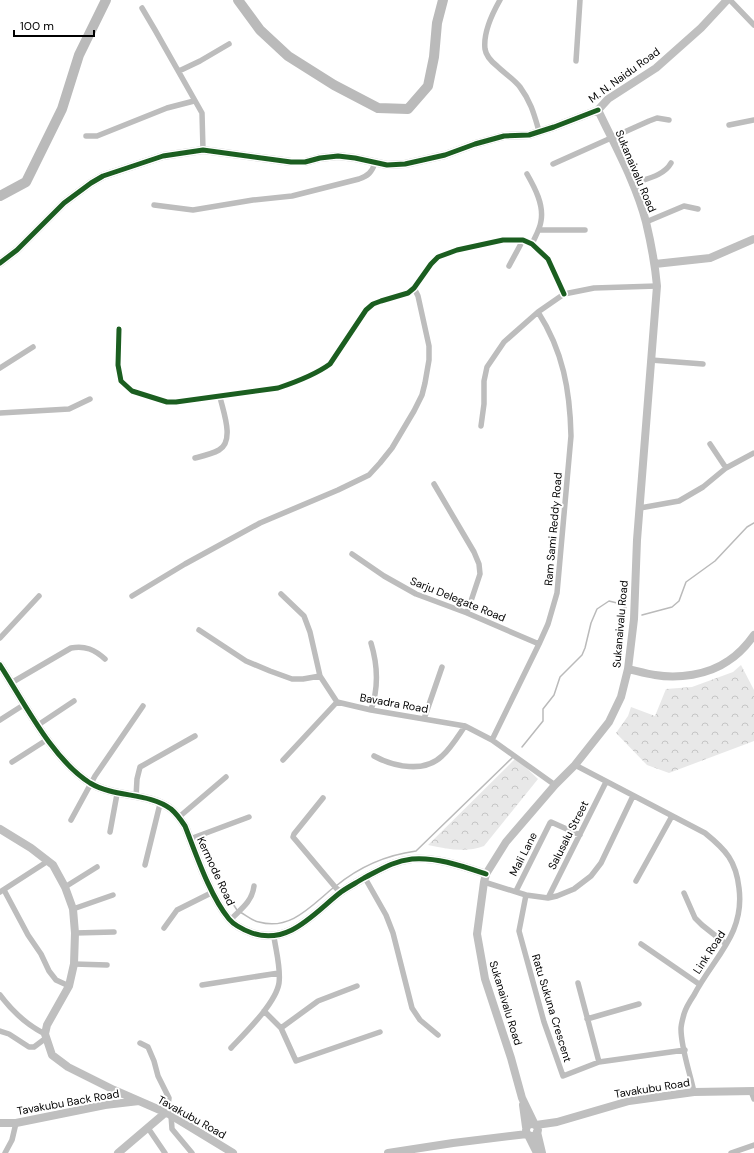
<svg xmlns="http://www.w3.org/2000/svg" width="754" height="1153" font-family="'DM Sans',sans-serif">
<defs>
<pattern id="park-crowns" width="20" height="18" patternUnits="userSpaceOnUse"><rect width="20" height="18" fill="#e8e8e8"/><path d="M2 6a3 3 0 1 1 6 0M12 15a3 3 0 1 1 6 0" fill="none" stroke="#c5c5c5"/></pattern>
</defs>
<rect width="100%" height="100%" fill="#fff"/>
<path fill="url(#park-crowns)" d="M741,665L754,690V741L669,773L647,765L616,733L628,716L631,707L655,716L666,689L692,687L733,672Z
M516,758L538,779L484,846C466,853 447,849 428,845Z"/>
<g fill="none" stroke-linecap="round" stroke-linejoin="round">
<path stroke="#bababa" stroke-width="1.5" d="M642,615L672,607L679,601L686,582L715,561L747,527L754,523
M522,747L543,721V709L554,695L560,677L582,655L585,648L591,623L597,609L609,601L617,603L626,608
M336,886C359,867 387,855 416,851L513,757
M226,888L231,901L237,910
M240,912C246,915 252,921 259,922C290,931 311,906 333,888"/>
<path stroke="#bababa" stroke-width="10" d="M238,0L260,30L288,56L334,85L378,108L408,109L428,86L434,57L437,23L443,0
M0,196L26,182L62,109L79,55L106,0"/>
<path stroke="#bdbdbd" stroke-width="5.5" d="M500,0C492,14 483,32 485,49C486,56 492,62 497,66C504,73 514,79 520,87C531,102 534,114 539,131
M730,0L754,25
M142,8L155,30L202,113L203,150
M576,61L580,0
M179,71L200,61L229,44
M729,125L754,120
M86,136H97L167,108L194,101
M553,164L649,121L657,118L669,120
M527,174C535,188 544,205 541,221C540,229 535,237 532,244
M632,184C645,179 664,176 671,163
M154,205L193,210L253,200L292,196L359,179C368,176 372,172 375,163
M646,222L684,206L698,209
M539,230H585
M509,266L523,240
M119,329L118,365L121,381L132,391L167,402H176L278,388C296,382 315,375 330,364L366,310L373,304L381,301L408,293L414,288L431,264L438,257L457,250L503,240H523L532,244L548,259L564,294
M651,360L703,364
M0,368L33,347
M0,413L69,409L90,399
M481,426L484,404V381L487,367L504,342L538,312L564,294L594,288L657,286
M710,444L726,468
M195,458C203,456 212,454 219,450C235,441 223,411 220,397
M434,484L474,552L479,564L480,574L467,613
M640,508L679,501L703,487L726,468L754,453
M352,554L384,576L416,594L467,613L539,644
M281,594L304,616L310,632L320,676L337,702L371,710L465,726L492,740L555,785
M132,596L185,564L260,523L338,490L369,475L380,463L392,448L414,411L422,395L425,383L429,360V346L418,296L414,288
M199,630L246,661L270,671L292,679H303L320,676
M0,638L39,596
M371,643C378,666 379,687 371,710
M11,683L71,648C85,645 95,650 105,659
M424,719L442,667
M0,720L25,704
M38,725L74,701
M492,740L539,644L548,624L557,593L571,436C570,390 563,351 538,312
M374,756C394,767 425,773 442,756C451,748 458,736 465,726
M283,760L337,702
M12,762L48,739
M575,765L705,833C726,850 736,861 739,888C745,934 714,957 694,995C690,1001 686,1007 684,1014C683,1018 681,1024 681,1029C681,1048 690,1073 694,1092
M136,797L137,779L140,767L195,736
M323,798L294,834L293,837L336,888L341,892
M179,817L226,777
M71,820L95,776L143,706
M110,832L117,794
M190,839L249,817
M145,865L160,804
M365,878L386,915L393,933L412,1008L420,1020L438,1035
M636,881L672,816
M484,882L526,895L548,898L557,896L574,889L591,876L601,863L633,796
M65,887L97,867
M4,890L28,935L41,954L49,971L56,980L69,986
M516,891L550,823L551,822L580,835
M0,892L48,861
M684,893L695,918L702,925L726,944
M526,895L519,931L544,1022L563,1076L599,1062L685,1050
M548,898L606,782
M73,909L113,895
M230,920C241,909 252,902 254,886
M164,928L177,910L213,892
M75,933L114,932
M641,944L699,984
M74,964L107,965
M578,983L599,1062
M202,985L279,973
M0,995C12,1011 27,1025 45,1034
M264,1011L281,1028L296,1061L380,1032
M587,1019L639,1004
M281,1028L318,1001L357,986
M0,1031L9,1034L29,1047H34L46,1038
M140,1043L148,1047L154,1061L158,1076L169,1098L168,1106L165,1113
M231,1048C245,1033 276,1003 279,983C281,969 276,951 274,937
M751,1091L754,1099
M171,1115L172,1129L192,1153
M148,1128L165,1153
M5,1153L12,1140L16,1123
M731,1153L754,1145"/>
<path stroke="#bfbfbf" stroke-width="8" d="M0,263L17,250L64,203L91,183L103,176L163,156L203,150L291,162H305L320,158L338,156L355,158L387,165L405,164L445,155L475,144L504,136L529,135L554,127L598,110L608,99L656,68L701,28L727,0
M655,264L710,258L754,239
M0,665C24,702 52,759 90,783C115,798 148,792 171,809C177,814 181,820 185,826C196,854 210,896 229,919C234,925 244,930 252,933C289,946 315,912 341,892C348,887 356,883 364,878C380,870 393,861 412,859C437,857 462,866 486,874
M628,669C637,671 646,674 655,675C678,679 708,675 728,661C739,654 747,645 754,635
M0,829L31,848L53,865L65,887L73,909L75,933L74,964L69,986L47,1025L45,1034L52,1055L68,1067L114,1090L169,1114L233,1153
M523,1105L526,1127
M0,1123H16L105,1105L139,1101
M526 1130a6 6 0 1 1 12 0a6 6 0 1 1-12 0Z
M535,1125L522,1098L511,1058L485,979L477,934L484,882L486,874L506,842L555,785L575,765L609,722L621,697L628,669L634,619L637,540L657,286C655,264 651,243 646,222C636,183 615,146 598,110
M536,1125L557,1122L629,1101L694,1092L754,1091
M537,1132L542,1153
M528,1135L537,1153
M118,1153L165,1113
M388,1153L453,1143L527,1134"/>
<defs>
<path id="cycleway" d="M0,263L17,250L64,203L91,183L103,176L163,156L203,150L291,162H305L320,158L338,156L355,158L387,165L405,164L445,155L475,144L504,136L529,135L554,127L598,110
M119,329L118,365L121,381L132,391L167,402H176L278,388C296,382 315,375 330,364L366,310L373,304L381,301L408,293L414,288L431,264L438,257L457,250L503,240H523L532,244L548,259L564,294
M0,665C24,702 52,759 90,783C115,798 148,792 171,809C177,814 181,820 185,826C196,854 210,896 229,919C234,925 244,930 252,933C289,946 315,912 341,892C348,887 356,883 364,878C380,870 393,861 412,859C437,857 462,866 486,874"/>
</defs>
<use href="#cycleway" stroke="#fff" stroke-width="8"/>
<use href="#cycleway" stroke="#1b5e20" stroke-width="5"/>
</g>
<g text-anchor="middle" stroke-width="4" stroke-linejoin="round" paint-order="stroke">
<g font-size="11" fill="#000" stroke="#fff">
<text transform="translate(624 75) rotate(-36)" y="4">M. N. Naidu Road</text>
<text transform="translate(636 171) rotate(67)" y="4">Sukanaivalu Road</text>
<text transform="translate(553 529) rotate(-85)" y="4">Ram Sami Reddy Road</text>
<text transform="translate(458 599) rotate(22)" y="4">Sarju Delegate Road</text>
<text transform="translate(620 624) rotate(-85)" y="4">Sukanaivalu Road</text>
<text transform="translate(394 703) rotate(10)" y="4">Bavadra Road</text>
<text transform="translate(568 835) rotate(-63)" y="4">Salusalu Street</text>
<text transform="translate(523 854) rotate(-63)" y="4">Mali Lane</text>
<text transform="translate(216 871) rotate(65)" y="4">Kermode Road</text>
<text transform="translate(709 952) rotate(-57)" y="4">Link Road</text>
<text transform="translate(506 1003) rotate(73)" y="4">Sukanaivalu Road</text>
<text transform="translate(552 1008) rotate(73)" y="4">Ratu Sukuna Crescent</text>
<text transform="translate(652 1088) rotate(-9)" y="4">Tavakubu Road</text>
<text transform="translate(68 1102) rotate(-10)" y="4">Tavakubu Back Road</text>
<text transform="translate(192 1117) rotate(29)" y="4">Tavakubu Road</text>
</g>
</g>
<path d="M14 30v6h80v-6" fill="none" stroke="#000000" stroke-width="2"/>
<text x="20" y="30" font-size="12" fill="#000000" stroke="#ffffff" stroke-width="3" paint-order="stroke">100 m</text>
</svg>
